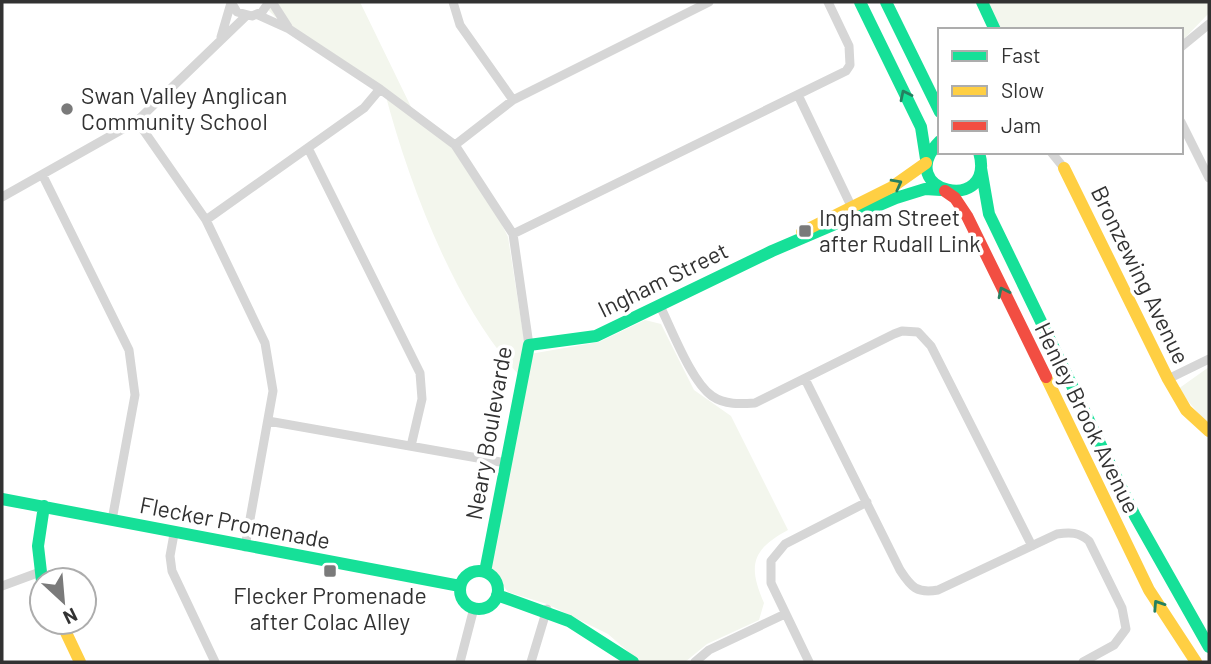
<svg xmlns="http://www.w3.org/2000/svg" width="1211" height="664" font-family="Barlow,sans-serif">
<rect width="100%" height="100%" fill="#fff"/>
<path fill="#f3f6ed" d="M268,2H360L414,113L454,144L478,177L508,237L525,346L520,376C455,307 409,184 385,93L298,39L266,8Z
M985,2H1209V13L1181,42V30H999Z
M645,320L661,324L694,390L731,416L788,530C751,550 748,566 764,603L759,620L707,644L685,662H640L608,634L547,604L508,592L491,570L530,354L599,342Z
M1209,367V426L1178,389Z"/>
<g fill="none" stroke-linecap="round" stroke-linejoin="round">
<path stroke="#d6d6d6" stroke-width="9" d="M231,2L237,12L252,16L262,12L269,2
M272,2L288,27
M453,2L460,25L513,100
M258,15L289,29L380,89L455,145L513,234L529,345
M221,37L231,3
M1181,47L1209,24
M798,95L854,212
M137,121L206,220L265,343L273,391L245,547
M1181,122L1209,178
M455,145L513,100L709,2
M308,148L420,373L422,399L411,446
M1051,152L1064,168
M43,176L129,350L135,395L112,520
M2,197L137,121L246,16
M206,220L364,108L380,89
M513,234L846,71L850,65L849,46L828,2
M660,306C672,330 691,381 712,396C725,405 740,404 755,403L894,334L902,331L918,332L931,346L1032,546
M805,379L900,570C911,587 917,594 938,590L1057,534C1070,532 1079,532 1089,541L1122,608L1126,629L1114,645L1083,662
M1168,379L1209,359
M268,421L506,463
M174,534L170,556L172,571L215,662
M2,586L40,572
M460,662L474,608
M531,662L547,609
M695,662L709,650L785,614
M809,662L771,583V561L785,544L867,502"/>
<path stroke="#16e098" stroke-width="12" d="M860,2L921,127L926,159
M886,2L940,112
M982,2L995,30
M940,141C890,192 997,216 979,152
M981,168L989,214L1135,516L1209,647
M2,499L460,586
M460 590a19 19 0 1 1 38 0a19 19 0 1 1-38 0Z
M485,572L529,345L596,336L772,251L896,198L925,189L941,190
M42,581L38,546L44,506
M497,595L569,621L633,662"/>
<path stroke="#ffcf43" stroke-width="12" d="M1064,168L1168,379L1186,410L1209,431
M802,232L892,187L926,163
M1046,377L1149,590L1196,662
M61,622L80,662"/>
<path stroke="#f24e42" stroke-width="12" d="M945,191L955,198L967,216L1046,377"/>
</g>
<defs><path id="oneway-chevron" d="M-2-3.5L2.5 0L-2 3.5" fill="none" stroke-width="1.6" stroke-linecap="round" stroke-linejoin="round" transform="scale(1.75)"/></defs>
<g stroke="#258060">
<use href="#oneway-chevron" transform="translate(905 95) rotate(-116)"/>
<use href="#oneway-chevron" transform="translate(897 184) rotate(-28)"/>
<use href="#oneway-chevron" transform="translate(1003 292) rotate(-116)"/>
<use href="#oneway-chevron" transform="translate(1158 605) rotate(-123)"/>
</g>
<g fill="#7a7a7a" stroke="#fff" stroke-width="2.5">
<circle cx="67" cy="109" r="7"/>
<rect x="798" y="224" width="14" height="14" rx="3.5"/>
<rect x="323" y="564" width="14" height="14" rx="3.5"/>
</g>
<g text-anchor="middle" stroke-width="7" stroke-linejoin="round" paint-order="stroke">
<g font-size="23" fill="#323232" stroke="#fff" text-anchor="start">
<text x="81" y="104">Swan Valley Anglican<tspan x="81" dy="26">Community School</tspan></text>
<text x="819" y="226">Ingham Street<tspan x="819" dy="26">after Rudall Link</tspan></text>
<text x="330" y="604" text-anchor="middle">Flecker Promenade<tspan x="330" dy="26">after Colac Alley</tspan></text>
</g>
<g font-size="23" fill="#323232" stroke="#fff">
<text transform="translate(1140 275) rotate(64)" y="8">Bronzewing Avenue</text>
<text transform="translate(663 280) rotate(-26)" y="8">Ingham Street</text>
<text transform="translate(1087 418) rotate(64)" y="8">Henley Brook Avenue</text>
<text transform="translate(489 433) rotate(-80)" y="8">Neary Boulevarde</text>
<text transform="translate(235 523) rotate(11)" y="8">Flecker Promenade</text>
</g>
</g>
<rect width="1211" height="664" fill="none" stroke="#323232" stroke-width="7"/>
<rect x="938" y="28" width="245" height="126" fill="#ffffff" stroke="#adadad" stroke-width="2"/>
<rect x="952" y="51" width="35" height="10" fill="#16e098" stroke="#adadad" stroke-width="2"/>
<text x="1001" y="63" font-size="21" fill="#323232">Fast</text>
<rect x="952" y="86" width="35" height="10" fill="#ffcf43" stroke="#adadad" stroke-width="2"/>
<text x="1001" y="98" font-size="21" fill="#323232">Slow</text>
<rect x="952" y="121" width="35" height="10" fill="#f24e42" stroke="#adadad" stroke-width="2"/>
<text x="1001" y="133" font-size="21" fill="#323232">Jam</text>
<g transform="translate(63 601) rotate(154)"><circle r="33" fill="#ffffff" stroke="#adadad" stroke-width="2"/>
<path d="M0-5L12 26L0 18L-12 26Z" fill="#7a7a7a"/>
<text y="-10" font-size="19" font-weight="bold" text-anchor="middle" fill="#323232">N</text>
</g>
</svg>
